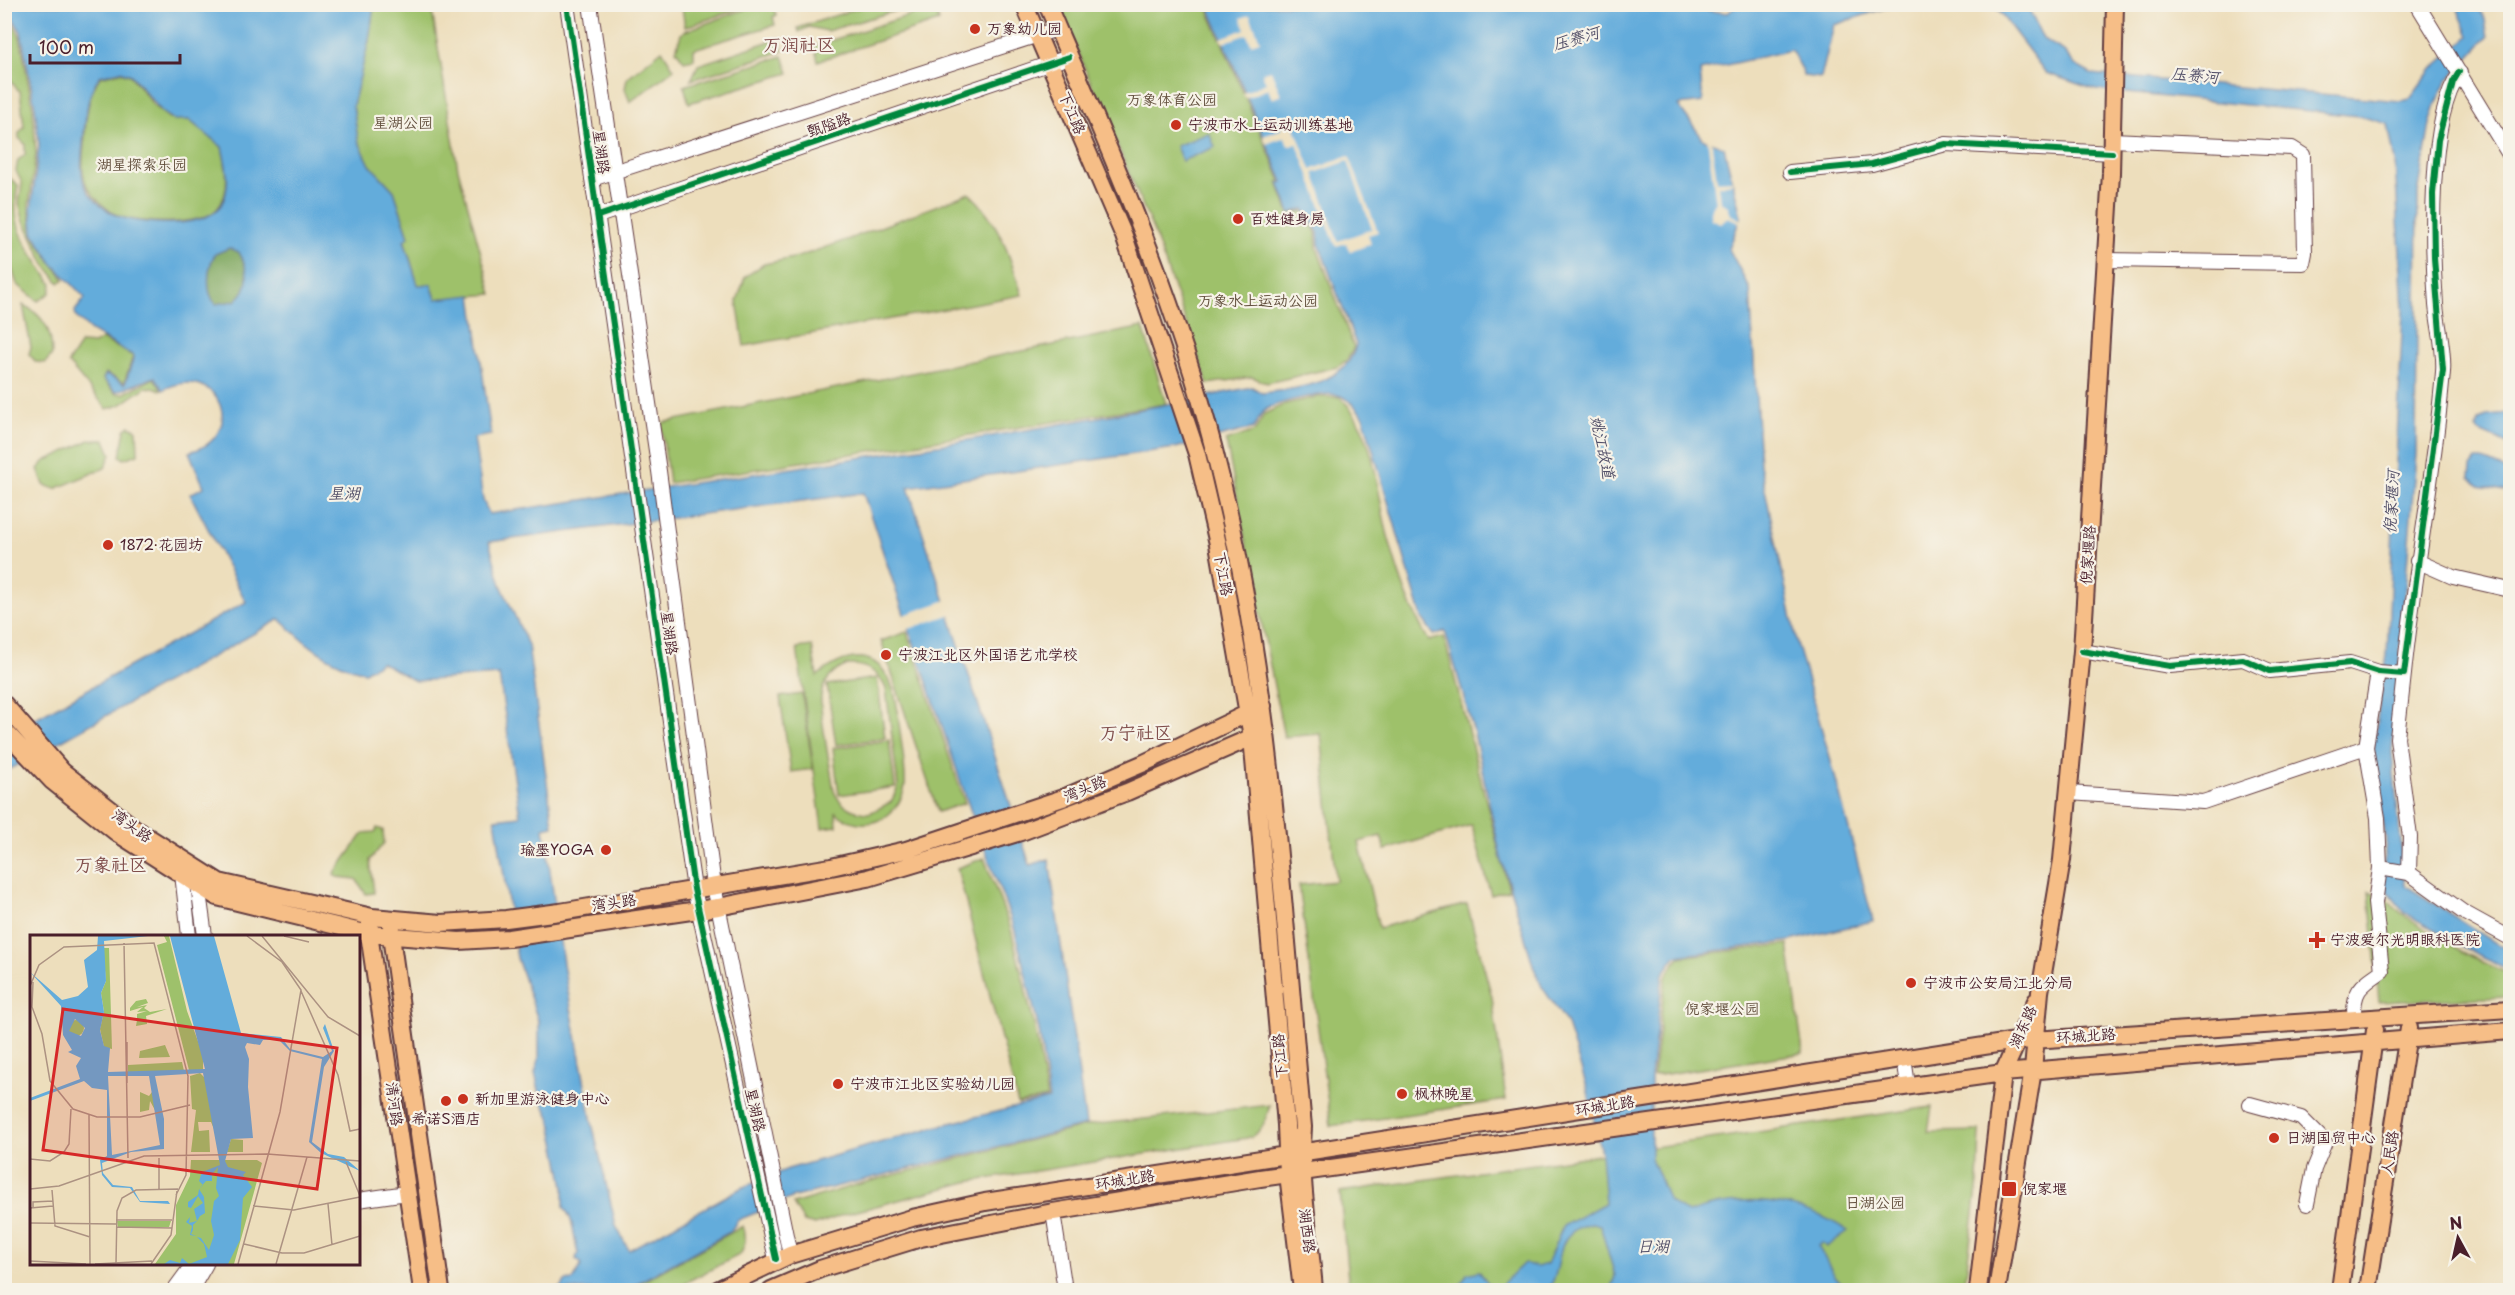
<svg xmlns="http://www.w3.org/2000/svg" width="2515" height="1295" font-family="'Playpen Sans','LXGW WenKai TC',sans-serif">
<rect width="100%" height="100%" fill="#f7f3e8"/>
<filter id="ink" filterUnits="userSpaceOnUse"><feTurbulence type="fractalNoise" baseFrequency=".0167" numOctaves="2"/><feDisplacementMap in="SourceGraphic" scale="12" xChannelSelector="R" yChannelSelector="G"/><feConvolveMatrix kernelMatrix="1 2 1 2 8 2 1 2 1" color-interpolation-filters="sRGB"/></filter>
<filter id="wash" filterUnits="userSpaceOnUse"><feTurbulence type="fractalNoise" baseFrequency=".008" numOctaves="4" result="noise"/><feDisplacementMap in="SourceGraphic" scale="24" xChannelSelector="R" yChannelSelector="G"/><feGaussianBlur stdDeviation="1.35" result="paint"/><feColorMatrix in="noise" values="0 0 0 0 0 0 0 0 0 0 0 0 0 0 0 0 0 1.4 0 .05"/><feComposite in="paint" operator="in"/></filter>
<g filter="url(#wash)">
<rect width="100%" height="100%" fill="#eddebc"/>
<path fill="#9ec16b" stroke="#74704b" stroke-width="1.5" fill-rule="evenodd" d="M760,4L770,5L777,15L773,17L775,25L694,49V59L684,61L676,50L681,34L685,31Z
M870,4L915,5L827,31L809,27L799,32L798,28Z
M374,5H431L458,169L492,294L436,299L431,284L418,285L404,239L409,237L394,191L370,165L358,140L353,105L369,40Z
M696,5V4L751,5L685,27L682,8Z
M1058,5H1206L1281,181L1278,182L1289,214L1303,211L1316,232L1317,248L1354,348L1347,360L1337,367L1267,383L1252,377L1208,384L1154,232Z
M4,7L20,36L33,109L36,154L29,206L33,236L64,279L59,283L44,263L23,219L19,203L22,183L16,171L18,160L25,155V144L19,138V133L24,127L20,91C0,78 4,31 4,7Z
M935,7L939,21L818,61L814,46Z
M779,38L783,51L691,80L698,65Z
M662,50L674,69L630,102L625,89L627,78Z
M783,56L789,73L689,103L684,86Z
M120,72L130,75L155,107L170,119L189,120L222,147C226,165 232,193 217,209C200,227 141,224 119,216C108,211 95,199 88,188C79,173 84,151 85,134C86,115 89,92 100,77Z
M5,174L18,185C8,227 30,251 52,284L50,293L38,301L17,284L6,252Z
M969,193C1000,221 1010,257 1022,295L744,346L737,301L745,277L764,264L798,257L849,239Z
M23,305C44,315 52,331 52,355L45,363L36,362L29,354L31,347Z
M1143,327L1166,404L669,483L661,423Z
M102,339L133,356L124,383L106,373L103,379L115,393L123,394L154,378L162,390L146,387L120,405L107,409L68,363L81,343L94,344Z
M1317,397H1340C1379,434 1375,495 1390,543C1399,577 1411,611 1429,641L1444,637L1509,890L1491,895L1472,825L1385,850L1381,836L1359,842L1379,928L1467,904L1492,997L1506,1100L1331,1126L1299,885L1336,881L1321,734L1284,737L1226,441L1255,431L1264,414L1285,404Z
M130,426L137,430L138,454L124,459L120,456L125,430Z
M90,440H105L111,454L105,468L55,489L44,485L38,469L45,461Z
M907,632L965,803L938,812L881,641Z
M812,646L817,676C846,653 878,646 893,689C898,702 898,717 900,731C902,749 906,768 905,786C898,820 864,835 836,813L837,826L822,828L797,648ZM848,665C866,664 879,672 886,689L898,787L891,802L870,813C854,813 840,806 834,791C831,768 819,716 821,696C823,681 834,670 848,665Z
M877,678L885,738L836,745L827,685Z
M802,694L813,769L791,772L780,697Z
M889,740L895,787L839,795L833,748Z
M377,828L383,830L384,843L370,860L374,893L366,894L356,879L337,877L334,874L364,833L375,832Z
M984,858L1011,930L1035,1029L1047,1098L1018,1104L957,868Z
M2369,891C2391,899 2389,905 2407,917C2440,939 2473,960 2510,974V997L2379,1002Z
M1788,944L1803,1053L1653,1076L1666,976L1679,957Z
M1270,1105C1265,1120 1264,1133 1247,1138L967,1182L846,1214L815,1225L804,1222L793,1204L859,1184L1090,1125Z
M1932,1107L1928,1132L1980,1131L1978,1182L1964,1290H1349L1340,1192Z
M743,1226L745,1243L741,1254L671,1290H627Z"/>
<path fill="#7ea75f" stroke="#646345" stroke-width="1.5" d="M229,248L239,252C248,269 253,287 235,301L216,304C205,294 207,267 215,254Z"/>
<path fill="#63acdb" stroke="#566683" stroke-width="1.5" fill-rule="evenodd" d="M1697,4L1705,10L1728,13L1736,5H1895L1834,25L1821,78L1803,76L1802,69L1791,50L1700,71L1703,102L1678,105L1703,139L1724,147L1741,216L1729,249L1750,289L1760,465L1797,643L1832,765L1873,921L1790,941L1676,956L1663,974L1651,1077V1158L1669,1201L1688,1213C1742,1193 1800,1199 1848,1231L1826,1247L1822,1243L1818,1246L1836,1278L1848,1290H1610L1615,1276L1600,1225L1592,1223C1549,1233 1567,1263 1548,1290H1468L1459,1287L1467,1274L1479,1271L1491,1287L1497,1289L1524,1263L1537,1267L1547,1264L1563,1226L1605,1203L1601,1153L1587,1087L1566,1022L1542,987L1534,968L1501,858L1474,733L1445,631L1434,635L1422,618L1364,419C1359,410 1352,400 1341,396C1327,390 1276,402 1264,411C1260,415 1257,423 1254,428L1175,448L908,487L1030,865L1049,859L1086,1125L794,1197L738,1220L730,1232L625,1290H555L562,1287L565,1281L573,1280L582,1264L576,1259L578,1253C573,1238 575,1220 564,1208V1186L550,1117L541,1099L535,1073L539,1059V1023L517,958L495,819L520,816L499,675L415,681L381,662L365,672C330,664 305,644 280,619L5,772V735L246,602L190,494L204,487L189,452C249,438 220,360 163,390L155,377L116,392L103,379L106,374L125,384L134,356L91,331L76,317L75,311L85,298L52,263L33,233L31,209L39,146L35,107L21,32L5,5H374L369,40L353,105L358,140L370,165L394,191L409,237L404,240L418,285L431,284L436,299L472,295L491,435L474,438L483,500L489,514C744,475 1000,440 1252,387L1262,393C1296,389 1348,384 1356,344L1319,244L1318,232L1304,209L1290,213L1279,183L1283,182L1208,5ZM120,71L131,75L163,113L174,120H189L222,147C226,165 232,187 221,205C206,229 145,225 121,217C109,214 91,198 86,188C78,171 83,150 84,133C86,113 88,91 100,76ZM229,248L239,252C248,269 253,287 235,301L216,304C205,294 207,267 215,254ZM863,493L971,812L1014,927L1039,1030L1049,1099L938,1126L788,1169L741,1188L629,1250L616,1226L592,1123L564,970L544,828L553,826L528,645L501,585L489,542Z
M1994,5H2027L2043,39L2064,51L2075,65L2091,74L2401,101L2410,99L2433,68L2469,36L2456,5H2477L2485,20L2488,37L2447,81L2436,104L2430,124L2418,194L2416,454L2392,752L2405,885L2510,952V970L2479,956L2405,913L2382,884L2386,840L2374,765V740L2387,655L2403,310L2395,162L2388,124L2359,116L2096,90L2046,73Z
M1209,133L1215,147L1182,161L1176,146Z
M2510,413V445L2479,432L2476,428L2478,421L2488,415Z
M2476,460H2483L2510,471V492L2479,486L2470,477L2471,467Z"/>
<path fill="#eddebc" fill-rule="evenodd" d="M1250,15L1260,41L1251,44L1247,34L1223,43L1221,38L1245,29L1241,18Z
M1271,70L1281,95L1272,99L1268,89L1245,98L1243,93L1266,83L1262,73Z
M1290,115L1311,170L1349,156L1378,232L1368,235L1371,244L1350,252L1346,243L1336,246L1297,143L1288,146L1285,137L1266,144L1263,136L1282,129L1279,119ZM1348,161L1372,229L1338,241L1314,173Z
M1707,137L1711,138L1717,181L1735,180L1736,182L1718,186L1720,202L1728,206L1731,215L1742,220L1741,223L1728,217L1720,223L1711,219L1710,211L1716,202Z
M947,600L952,614L906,630L901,616Z"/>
</g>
<g filter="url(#ink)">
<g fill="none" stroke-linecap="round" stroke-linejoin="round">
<defs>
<path id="minor" d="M567,4L694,889L776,1259
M590,4L659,471L714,886L790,1255
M2417,4L2510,156
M1790,172L1872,164L1946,144L2112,153
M592,179L1057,29
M598,216L1069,57
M2106,260L2303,263L2305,253L2303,155L2292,148L2112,140
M2417,561L2453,577L2510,590
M2082,651L2170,666L2243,659L2270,671L2350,663L2378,672L2404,674C2414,573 2435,473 2443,372C2445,351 2438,327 2436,305C2432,249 2427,118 2460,73
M2404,674L2397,738L2410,837L2409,873
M2069,793L2203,802L2366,747
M2380,868L2409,873L2463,912L2510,938
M182,874L189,936
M198,885L205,936
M2354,1019C2353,990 2360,986 2382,971L2375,903L2380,868L2378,818L2366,747L2378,672
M1904,1058L1908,1085
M2250,1104L2301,1118L2325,1142L2314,1169L2307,1204
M358,1200L407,1193
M1053,1212L1065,1290
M174,1290L193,1264
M191,1290L206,1264"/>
<path id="major" d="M1024,4L1124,236L1197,454L1218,544L1252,737L1286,1125L1288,1174L1302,1290
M1047,4C1109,148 1174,294 1213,446C1271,668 1282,899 1303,1127C1299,1183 1310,1235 1314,1290
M4,704L62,771L137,830L219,882L372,917L441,923L506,919L560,912L831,867L906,850L1063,798L1142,764L1263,706
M4,730L52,781L117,833L217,897L369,934L459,941L509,938L718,907L868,878L1024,831L1127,792L1266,731
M370,924L369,934L422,1290
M392,926L391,936L441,1290
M717,1290L790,1255L912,1218L985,1202L2016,1041L2510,1009
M771,1290L820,1269L921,1238L1053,1212L1260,1178L2003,1073L2510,1031
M1978,1290L2003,1073L2036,1001
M1997,1290L2033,1070L2040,992L2062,860L2082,651L2111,173L2115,4
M2340,1290L2375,1030
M2368,1290L2409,1028"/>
</defs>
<use href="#minor" stroke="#623c41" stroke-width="16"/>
<use href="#major" stroke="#623c41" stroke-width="20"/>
<use href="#minor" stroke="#fff" stroke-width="14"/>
<use href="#major" stroke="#f6be87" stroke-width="16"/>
<defs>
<path id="cycleway" d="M567,4L694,889L776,1259
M1790,172L1872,164L1946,144L2112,153
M598,216L1069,57
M2082,651L2170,666L2243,659L2270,671L2350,663L2378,672L2404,674L2443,370L2434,258L2433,194L2438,140L2453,82L2459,72"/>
</defs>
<use href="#cycleway" stroke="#f7f3e8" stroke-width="10"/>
<use href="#cycleway" stroke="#00873e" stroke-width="6"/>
</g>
</g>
<g fill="#c8321e" stroke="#f7f3e8" stroke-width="2">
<circle cx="975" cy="29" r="6"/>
<circle cx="1176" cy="125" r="6"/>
<circle cx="1238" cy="219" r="6"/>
<circle cx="108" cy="545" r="6"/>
<circle cx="886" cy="655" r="6"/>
<circle cx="606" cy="850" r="6"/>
<path d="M2314 931h6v6h6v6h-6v6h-6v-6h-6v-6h6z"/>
<circle cx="1911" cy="983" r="6"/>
<circle cx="838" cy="1084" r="6"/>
<circle cx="1402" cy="1094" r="6"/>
<circle cx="463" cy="1099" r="6"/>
<circle cx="446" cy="1101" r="6"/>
<circle cx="2274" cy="1138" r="6"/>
<rect x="2001" y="1181" width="16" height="16" rx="3"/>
</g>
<g text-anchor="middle" stroke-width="4.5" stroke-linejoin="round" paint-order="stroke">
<g font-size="15" fill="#4a1f2b" stroke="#f7f3e8" text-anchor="start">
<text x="987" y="34">万象幼儿园</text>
<text x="1188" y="130">宁波市水上运动训练基地</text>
<text x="1250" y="224">百姓健身房</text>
<text x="120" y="550">1872·花园坊</text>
<text x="898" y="660">宁波江北区外国语艺术学校</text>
<text x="594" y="855" text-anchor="end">瑜墨YOGA</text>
<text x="2330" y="945">宁波爱尔光明眼科医院</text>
<text x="1923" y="988">宁波市公安局江北分局</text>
<text x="850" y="1089">宁波市江北区实验幼儿园</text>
<text x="1414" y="1099">枫林晚星</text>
<text x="475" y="1104">新加里游泳健身中心</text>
<text x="446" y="1124" text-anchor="middle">希诺S酒店</text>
<text x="2286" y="1143">日湖国贸中心</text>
<text x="2022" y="1194">倪家堰</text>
</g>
<g font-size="15" fill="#63503e" stroke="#f7f3e8">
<text x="1172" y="105">万象体育公园</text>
<text x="403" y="128">星湖公园</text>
<text x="142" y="170">湖星探索乐园</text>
<text x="1258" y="306">万象水上运动公园</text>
<text x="1722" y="1014">倪家堰公园</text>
<text x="1875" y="1208">日湖公园</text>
</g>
<g font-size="15" fill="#4a1f2b" stroke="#f7f3e8">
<text transform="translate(1072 113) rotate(67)" y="5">下江路</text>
<text transform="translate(829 125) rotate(-19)" y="5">甄隘路</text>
<text transform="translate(601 152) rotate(82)" y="5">星湖路</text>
<text transform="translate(2088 555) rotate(-86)" y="5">倪家堰路</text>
<text transform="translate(1223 574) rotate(80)" y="5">下江路</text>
<text transform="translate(669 633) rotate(82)" y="5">星湖路</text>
<text transform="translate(1085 789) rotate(-23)" y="5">湾头路</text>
<text transform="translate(132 826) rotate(35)" y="5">湾头路</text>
<text transform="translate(614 903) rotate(-9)" y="5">湾头路</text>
<text transform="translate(2023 1027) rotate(-65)" y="5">湖东路</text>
<text transform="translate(2086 1036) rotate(-4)" y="5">环城北路</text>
<text transform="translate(1280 1056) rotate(-95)" y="5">下江路</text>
<text transform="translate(394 1104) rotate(82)" y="5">清河路</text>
<text transform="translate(1605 1106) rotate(-9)" y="5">环城北路</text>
<text transform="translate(755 1110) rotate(77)" y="5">星湖路</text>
<text transform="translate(2390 1153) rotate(-81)" y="5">人民路</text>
<text transform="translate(1125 1180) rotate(-9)" y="5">环城北路</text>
<text transform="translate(1307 1231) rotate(83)" y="5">湖西路</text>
</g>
<g font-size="16" font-style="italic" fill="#535069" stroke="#f7f3e8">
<text transform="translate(1576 38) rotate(-16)" y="6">压赛河</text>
<text transform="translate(2195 75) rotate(5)" y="6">压赛河</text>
<text transform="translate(1603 447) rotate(78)" y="6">姚江故道</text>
<text x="344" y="499">星湖</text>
<text transform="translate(2391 502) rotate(-87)" y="6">倪家堰河</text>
<text x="1653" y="1252">日湖</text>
</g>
<g font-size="18" fill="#804e4c" stroke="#f7f3e8">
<text x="799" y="51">万润社区</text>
<text x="1136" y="739">万宁社区</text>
<text x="111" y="871">万象社区</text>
</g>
</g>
<g transform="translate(30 935)">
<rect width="330" height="330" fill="#eddebc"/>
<path d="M134,1H139L157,76L173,120V135H159L127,10L137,7ZM73,13H79L82,114L74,112L70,94L74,77L71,58L76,46ZM116,64L118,68L107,72L117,70L114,73L120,77L137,74L116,81L117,89L106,91L107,85L115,84H107V79L117,76L107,77L113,72L100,76V73L106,66ZM38 93a8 8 0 1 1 16 0a8 8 0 1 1-16 0ZM135,110L140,122L109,123L110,116ZM152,127L154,136L98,137V130ZM170,138L175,143L184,194L181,187H168L169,196L179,195L180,217H161L166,175L162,174L160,141ZM110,157L119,161L122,157L126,177L120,166L119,175L110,177ZM201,204L213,205V217H197ZM161,225H227L232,228L204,329H125L146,299V270L160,241ZM87,286H141L139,292H88Z" fill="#9ec16b"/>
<path d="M68,1H118L74,6L76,46L71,58L74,77L70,95L74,111L80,113L78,137L175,134L140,1H184L211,98L251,102L260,114L293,122L302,116L293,93L295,89L304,116L294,132L282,207L298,219L314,222L330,236L291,218L279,207L292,124L260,116L248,104L233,105L230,110L217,108L215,112L219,124L218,152L223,203L201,204L195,226L198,232L216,237L213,240L222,252L213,263L210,305L198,329H134L140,325L150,328L152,323L159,329L177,322L174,309L167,302L171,303L179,315L184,300L181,286L184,266L189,261L186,253L188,232L182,239V246H176L169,254L174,262L175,278L170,281L167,286L163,290V295L161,299L166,301L160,300L162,291L156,287L160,282L159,288L167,286L164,274L173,268L168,261L161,273L158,272V267L168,260L169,254L173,250L169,246L172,237L190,230L173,138L125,141L134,184V214L101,217L72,228L73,238L83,250L102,252L110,266H138L140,269L110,267L100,253L82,252L72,240L70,225L77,221V155L62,153L54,146L0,166V163L50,144L46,131L51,123L38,117L42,115L33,100L31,71L0,37L32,65L48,61L58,52L54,25L67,15ZM45,84L55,93L51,101L39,96ZM78,141H119L130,210L82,220Z" fill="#63acdb" fill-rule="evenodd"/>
<path fill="none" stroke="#ac9282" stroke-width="1.5" d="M232,1L298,82L330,101M254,1L279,7M94,8L98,223M3,47L2,72L12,99L20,146L43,174L67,182H110L160,170M0,51L9,30L34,12L124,8L158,141L156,240L146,260M271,56L308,140L320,196L330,194M97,107V148M59,180L60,329M129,223V254M0,224L20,226L34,217L39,209L41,174M316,227L330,261M0,254L29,251L114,221L237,219L330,226M22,255L25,291L60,302M298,269L302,310M223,271L264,275L330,262M3,272V267L23,266M0,273L23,271M86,285H142M0,288L86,289M86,292L142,293M214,309L252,318H274L330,301M0,326L56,329M86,328L87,276L92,263L106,255L148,254M65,329L122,326M121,329L141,300L147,256M208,329L250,177L271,55L252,27L217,1M246,329L277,222"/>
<path fill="#d62828" fill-opacity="0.15" stroke="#d62828" stroke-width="3" d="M33,74L307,113L287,254L13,215Z"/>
<rect width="330" height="330" fill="none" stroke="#4a1f2b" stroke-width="3"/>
</g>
<rect width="2515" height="1295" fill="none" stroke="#f7f3e8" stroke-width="24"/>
<g transform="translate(2458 1238) rotate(352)" stroke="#f7f3e8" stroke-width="4.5" paint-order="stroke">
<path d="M0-4.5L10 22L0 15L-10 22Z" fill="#4a1f2b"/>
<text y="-9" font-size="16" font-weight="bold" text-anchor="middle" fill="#4a1f2b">N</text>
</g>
<path d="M30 54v9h150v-9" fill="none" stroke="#4a1f2b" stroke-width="3"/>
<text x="39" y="54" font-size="18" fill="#4a1f2b" stroke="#f7f3e8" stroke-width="4.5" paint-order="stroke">100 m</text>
</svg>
